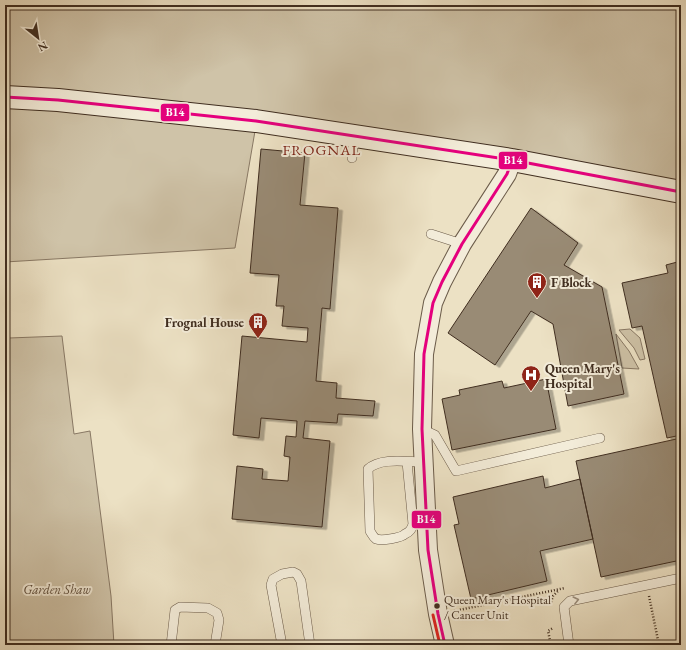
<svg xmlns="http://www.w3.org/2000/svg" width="686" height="650" font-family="'EB Garamond',serif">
<defs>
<filter id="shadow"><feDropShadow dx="4.5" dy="2.5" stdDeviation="0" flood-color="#0004"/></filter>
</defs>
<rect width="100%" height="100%" fill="#ece1c4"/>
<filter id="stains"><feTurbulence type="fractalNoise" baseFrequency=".005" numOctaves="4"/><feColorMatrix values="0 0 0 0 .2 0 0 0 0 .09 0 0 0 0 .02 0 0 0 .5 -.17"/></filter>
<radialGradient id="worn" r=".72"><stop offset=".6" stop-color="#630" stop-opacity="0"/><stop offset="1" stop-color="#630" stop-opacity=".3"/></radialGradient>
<path fill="#cfc3a8" stroke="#887864" d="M5,5H681V192L5,89Z
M5,104L255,131L235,248L5,262Z
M5,309L9,338L62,336L74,434L90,431L111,596L114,645H5Z
M630,329L640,338L645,359L640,360L634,348L619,330Z
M616,334L629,351L639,369L622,368Z"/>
<path fill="#998b75" stroke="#402e20" filter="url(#shadow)" d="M261,149L305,153L300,205L338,208L330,309L322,308L316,381L337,383L336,398L375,401L373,416L338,414L337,423L305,421L303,438L330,441L322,527L232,519L237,466L263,469L262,479L288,481L290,457L284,456L286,436L296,437L297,421L261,418L259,438L233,435L242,336L307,342L308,328L282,326L284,306H276L279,275L250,273Z
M531,208L578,243L564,265L602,287L624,394L568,406L553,324L531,311L495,365L448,333Z
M681,261V435L667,438L642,326L632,328L622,283L668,273L666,265Z
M546,379L556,429L452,450L442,399L460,395L459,390L502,381L504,388Z
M681,438V560L601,577L576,461Z
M543,476L545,488L580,479L593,539L540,551L547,581L471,599L454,525L459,524L453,497Z"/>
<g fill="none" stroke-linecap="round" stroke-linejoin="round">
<defs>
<path id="lane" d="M352,158L354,136
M431,234L462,244
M422,429L435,435L456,471L600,438
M407,462L413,524C412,529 410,532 405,534C401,538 382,541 376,539C373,537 372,534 370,531L368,469C381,457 407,462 424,462
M171,645L175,610L180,607L208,608L217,613L219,620L215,645
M282,645L271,585L273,579L282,574L293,572L297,574L301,581L310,645
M569,645L564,607L570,601L681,578"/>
<path id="street" d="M445,645L438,614L428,550L422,429L424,354L433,303L442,282L462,244L507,174L512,160"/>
<path id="secondary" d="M5,97L58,100L256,121L512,160L681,192"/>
</defs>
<use href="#lane" stroke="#6b5b49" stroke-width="10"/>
<use href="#street" stroke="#6b5b49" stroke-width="20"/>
<use href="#secondary" stroke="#402e20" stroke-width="24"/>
<path stroke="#402e20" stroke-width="2.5" stroke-dasharray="1 2" stroke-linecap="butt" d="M649,596L659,645
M551,602L553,596L559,590
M454,611L565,588
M551,645L548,631L553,628"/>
<use href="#lane" stroke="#f3ecd9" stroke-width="9"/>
<use href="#street" stroke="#f3ecd9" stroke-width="18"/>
<use href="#secondary" stroke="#f3ecd9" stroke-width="22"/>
<defs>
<path id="bus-1" d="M5,97L58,100L256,121L512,160L681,192
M445,645L438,614L428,550L422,429L424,354L433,303L442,282L462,244L507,174L512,160"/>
<path id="bus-2" d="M433,615L440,645"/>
</defs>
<use href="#bus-1" stroke="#f3ecd9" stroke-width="6"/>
<use href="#bus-2" stroke="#f3ecd9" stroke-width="6"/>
<use href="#bus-1" stroke="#e5007d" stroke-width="3"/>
<use href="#bus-2" stroke="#dc241f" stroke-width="3"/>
</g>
<defs><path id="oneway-chevron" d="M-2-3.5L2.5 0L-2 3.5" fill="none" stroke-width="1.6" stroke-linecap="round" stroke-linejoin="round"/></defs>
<use stroke="#9a8d7c" href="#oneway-chevron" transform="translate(576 600) rotate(-14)"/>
<defs>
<symbol id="building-pin" viewBox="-11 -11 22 30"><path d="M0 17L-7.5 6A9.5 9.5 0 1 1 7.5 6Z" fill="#8f2418" stroke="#f3ecd9"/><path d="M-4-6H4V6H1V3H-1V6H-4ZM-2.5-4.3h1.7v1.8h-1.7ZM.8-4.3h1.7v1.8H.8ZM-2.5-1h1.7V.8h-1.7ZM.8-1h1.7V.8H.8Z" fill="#fff"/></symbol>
<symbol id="hospital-pin" viewBox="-11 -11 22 30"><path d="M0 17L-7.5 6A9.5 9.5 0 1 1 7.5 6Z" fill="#8f2418" stroke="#f3ecd9"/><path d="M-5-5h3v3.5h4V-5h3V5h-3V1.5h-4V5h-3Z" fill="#fff"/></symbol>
</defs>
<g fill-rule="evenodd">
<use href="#building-pin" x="526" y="271" width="22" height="30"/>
<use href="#building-pin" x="247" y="311" width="22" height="30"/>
<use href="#hospital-pin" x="520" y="364" width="22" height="30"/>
</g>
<circle fill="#402e20" stroke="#f3ecd9" stroke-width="1.5" cx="437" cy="606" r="3.5"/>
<g text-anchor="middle" stroke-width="4" stroke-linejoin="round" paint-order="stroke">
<g font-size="12" fill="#402e20" stroke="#f3ecd9" text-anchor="start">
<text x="444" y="604">Queen Mary's Hospital<tspan x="444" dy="15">/ Cancer Unit</tspan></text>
</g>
<g font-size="13" font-weight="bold" fill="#402e20" stroke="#f3ecd9" text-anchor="start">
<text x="551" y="287">F Block</text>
<text x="244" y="327" text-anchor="end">Frognal House</text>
<text x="545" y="373">Queen Mary's<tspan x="545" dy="15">Hospital</tspan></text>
</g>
<g font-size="13" font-style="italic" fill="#5d4c3b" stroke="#f3ecd9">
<text x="57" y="594">Garden Shaw</text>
</g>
<g font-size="15" letter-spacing="1" fill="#7a1f14" stroke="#f3ecd9">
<text x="322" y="155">FROGNAL</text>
</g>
</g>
<g stroke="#f3ecd9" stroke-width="1.5">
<rect x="160" y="103" width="30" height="19" rx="4" fill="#e5007d"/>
<rect x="498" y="151" width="30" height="19" rx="4" fill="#e5007d"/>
<rect x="411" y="510" width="31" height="19" rx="4" fill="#e5007d"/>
</g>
<g font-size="11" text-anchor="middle" font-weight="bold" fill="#fff">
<text x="175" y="116">B14</text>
<text x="513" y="164">B14</text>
<text x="426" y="523">B14</text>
</g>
<rect width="686" height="650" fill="none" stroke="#ece1c4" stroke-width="20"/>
<rect x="6" y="6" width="674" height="638" fill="none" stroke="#402e20" stroke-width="2"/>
<rect x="10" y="10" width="666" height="630" fill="none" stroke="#402e20"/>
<g transform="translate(38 38) rotate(150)" stroke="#f3ecd9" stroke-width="3" paint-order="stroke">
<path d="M0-3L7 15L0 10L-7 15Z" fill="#402e20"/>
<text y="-6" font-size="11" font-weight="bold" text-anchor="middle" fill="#402e20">N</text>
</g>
<rect width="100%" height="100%" filter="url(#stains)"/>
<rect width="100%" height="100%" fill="url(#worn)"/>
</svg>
